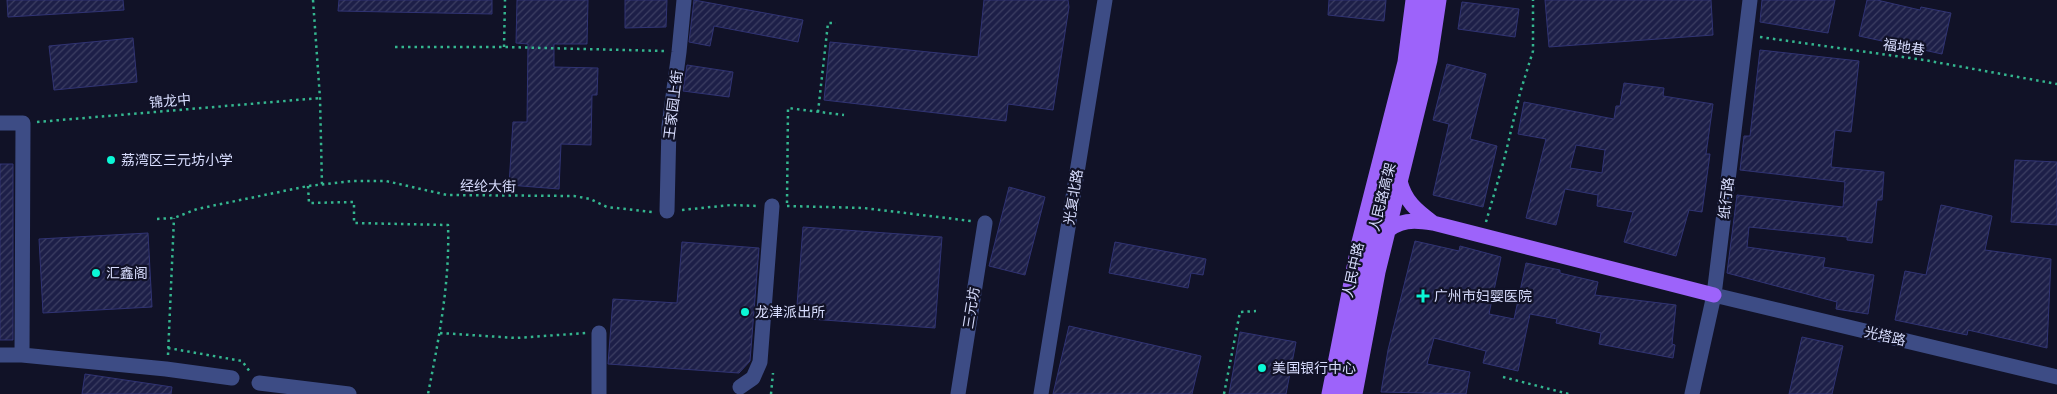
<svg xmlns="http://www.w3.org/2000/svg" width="2057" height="394" font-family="Lato,'Noto Sans SC',sans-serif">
<defs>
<pattern id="building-hatch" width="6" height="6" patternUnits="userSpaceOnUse" patternTransform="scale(1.25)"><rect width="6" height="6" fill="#1d1f48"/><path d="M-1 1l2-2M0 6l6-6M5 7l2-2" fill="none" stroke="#3d3f63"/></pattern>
</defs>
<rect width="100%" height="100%" fill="#111227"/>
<path fill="url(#building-hatch)" stroke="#303373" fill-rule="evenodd" d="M7,0H123L124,10L8,17Z
M339,0H492V14L338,11Z
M517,0H588L587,44H554V67L598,68L597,95H592L591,145L561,144L559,189L509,185L513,122H527L528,44L516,43Z
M625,0H667L666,27L625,28Z
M694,0L803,20L798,42L714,26L710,46L689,42Z
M984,0H1068L1069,7L1053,110L1008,104L1006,121L824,100L830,42L978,57Z
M1329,0H1386L1384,21L1328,15Z
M1545,0H1711L1713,35L1549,47Z
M1762,0H1835L1828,33L1760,22Z
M1867,0H1877L1920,10L1921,7L1951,13L1942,54L1859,36Z
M1462,2L1519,9L1515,37L1458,29Z
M133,38L137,82L54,90L49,46Z
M1760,50L1859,61L1851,132L1835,130L1831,167L1884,172L1882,200H1877L1872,243L1847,240V237L1749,227L1747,247L1825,258L1823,267L1874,275L1868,314L1836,309L1837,302L1727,273L1737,195L1843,207L1845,182L1740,170L1744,136H1750Z
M1447,64L1486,74L1470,139L1497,146L1483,207L1433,195L1449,124L1433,120Z
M687,65L733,72L729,97L683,91Z
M1624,83L1664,88L1663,96L1713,104L1706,154H1710L1702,212L1689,210L1676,256L1624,242L1633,212L1597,206L1598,195L1565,189L1556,225L1526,218L1546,139L1518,134L1524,102L1614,119L1616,106H1620ZM1576,145L1605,150L1602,173L1570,168Z
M2015,160L2057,162V225L2011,222Z
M0,164H13V340H0Z
M1009,187L1045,197L1025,275L989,266Z
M1941,205L1992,216L1985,250L2051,259L2047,348L1968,330L1967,335L1895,320L1905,271L1926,275Z
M803,227L942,237L935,328L796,318Z
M148,233L152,307L43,313L39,239Z
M1415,241L1459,251L1460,246L1501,257L1489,314L1514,319L1526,263L1560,270V273L1598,282L1595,295L1676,305L1672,344L1675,345L1673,358L1599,344L1601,333L1556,323L1557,319L1530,314L1518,371L1483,363L1486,351L1434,338L1427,364L1470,372L1466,394L1381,392L1388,350Z
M682,242L759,248L750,361L739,373L608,364L613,299L677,303Z
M1115,242L1206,259L1203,275L1191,273L1188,288L1109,273Z
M1069,326L1201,356L1192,394H1053Z
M1240,332L1296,342L1286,394H1229Z
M1802,337L1843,346L1832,394H1789Z
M85,374L172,387L171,394H82Z"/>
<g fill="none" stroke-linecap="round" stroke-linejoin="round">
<path stroke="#34b68f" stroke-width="2.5" stroke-dasharray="2.5 4" stroke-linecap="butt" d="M313,0L320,98L322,185
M1760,37L1924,60L2057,84
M395,47H504L664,51
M504,47L505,0
M818,112L828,23H836
M37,122L320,98
M308,186L309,203L354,202V223L448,225C450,282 439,338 428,394
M787,203L788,108L844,115
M787,206L864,208L971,221
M682,210L731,205L757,206
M157,219L174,218L197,209L308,186L352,181H386L447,195L574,196L590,199L607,207L652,212
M1486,222L1504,160L1520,93L1533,51V0
M440,333L516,338L586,333
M168,348L242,361L250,372
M168,355L174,218
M1503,377L1569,394
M771,394L773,373
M1224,394L1240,312L1256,311"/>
<path stroke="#3d4c85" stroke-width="15" d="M0,123H23L22,355H0
M667,211L669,126L679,52L684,0
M1714,295L2057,377
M22,355L166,369L232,378
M259,383L349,394
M740,387L753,378L760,362L772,206
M599,394V333
M958,394L985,223
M1041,394L1105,0
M1692,394L1714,295L1750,0"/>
<path stroke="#9d63fa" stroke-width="15" d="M1400,181C1405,201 1416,210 1432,222
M1384,234C1399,219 1414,220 1433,223L1714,295
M1329,394L1359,242L1405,62L1413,0
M1342,394L1366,261L1420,46L1426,0
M1355,394L1378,272L1430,60L1439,0"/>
</g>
<g fill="#0bf7d6" stroke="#111227" stroke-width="2">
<circle cx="111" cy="160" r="5"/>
<circle cx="96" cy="273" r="5"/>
<path d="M1420.5 288.5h5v5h5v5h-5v5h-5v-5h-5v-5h5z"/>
<circle cx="745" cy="312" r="5"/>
<circle cx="1262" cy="368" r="5"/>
</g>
<g text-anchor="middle" stroke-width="4.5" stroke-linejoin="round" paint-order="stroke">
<g font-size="14" fill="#d8ddfe" stroke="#111227">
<text transform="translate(1904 47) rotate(8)" y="5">福地巷</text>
<text transform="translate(170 101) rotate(-5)" y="5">锦龙中</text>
<text transform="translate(673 105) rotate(-83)" y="5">王家园上街</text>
<text transform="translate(488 186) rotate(1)" y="5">经纶大街</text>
<text transform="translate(1073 197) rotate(-81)" y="5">光复北路</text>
<text transform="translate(1382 197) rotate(-76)" y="5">人民路高架</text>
<text transform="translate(1726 198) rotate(-83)" y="5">纸行路</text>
<text transform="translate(1353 270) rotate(-78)" y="5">人民中路</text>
<text transform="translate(971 308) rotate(-81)" y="5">三元坊</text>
<text transform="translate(1885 336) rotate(13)" y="5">光塔路</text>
</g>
<g font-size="14" fill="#d8ddfe" stroke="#111227" text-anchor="start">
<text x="121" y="165">荔湾区三元坊小学</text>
<text x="106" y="278">汇鑫阁</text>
<text x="1434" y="301">广州市妇婴医院</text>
<text x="755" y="317">龙津派出所</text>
<text x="1272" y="373">美国银行中心</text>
</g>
</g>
</svg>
